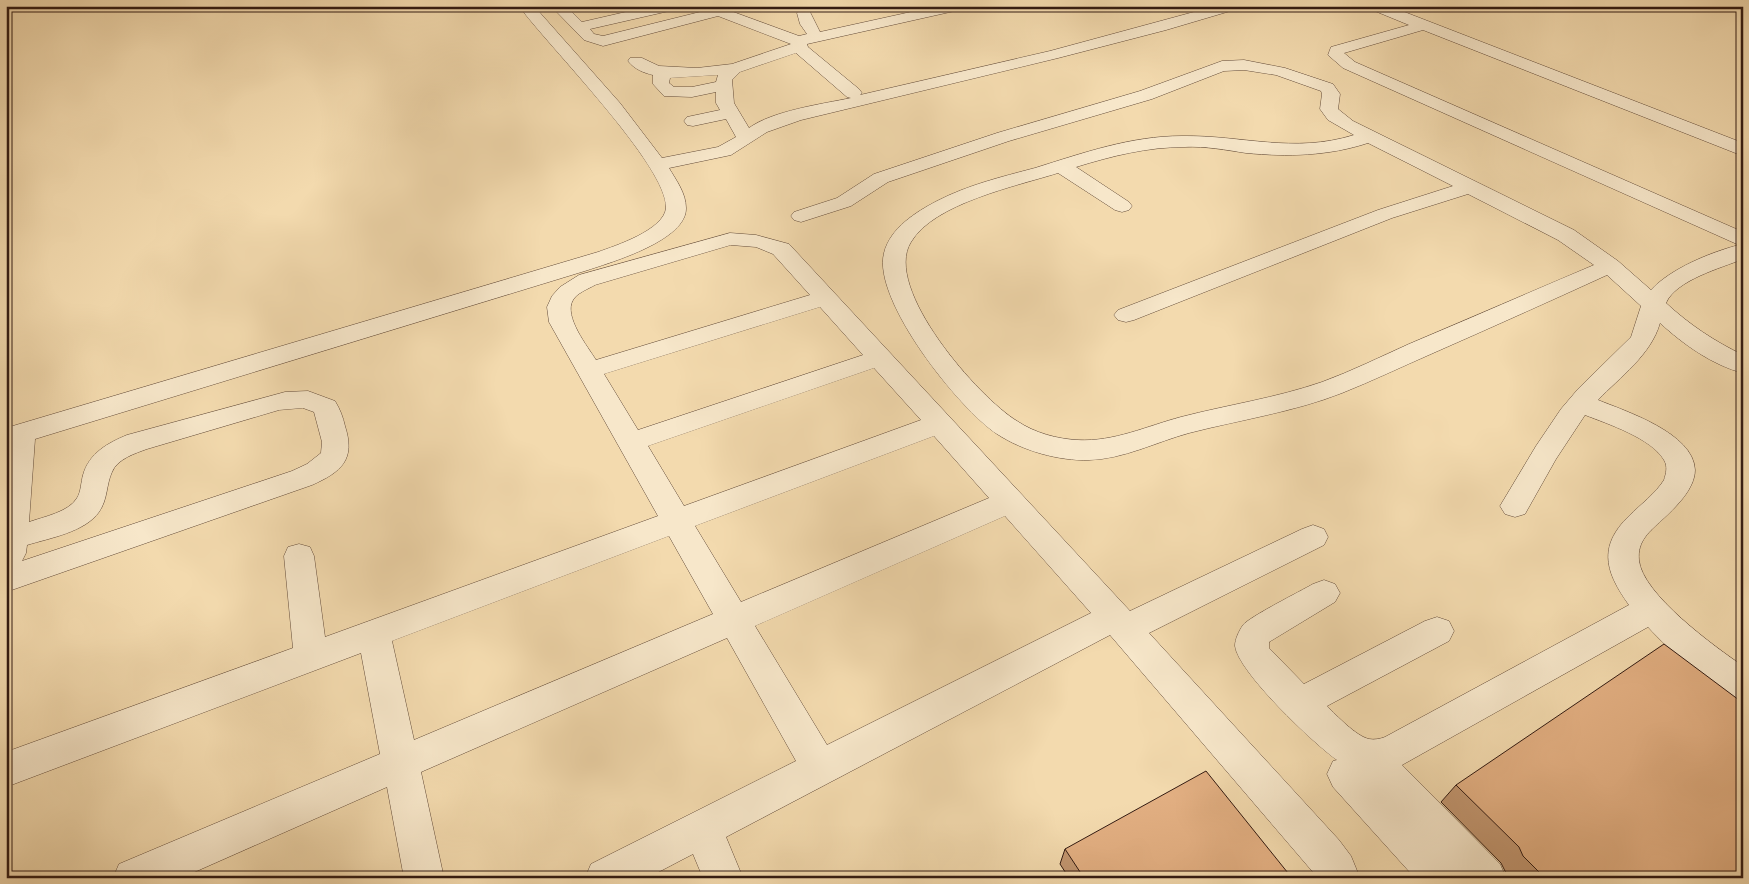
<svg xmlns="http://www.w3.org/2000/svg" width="1749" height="884" font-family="'IM FELL English',serif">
<rect width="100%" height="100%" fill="#f3daae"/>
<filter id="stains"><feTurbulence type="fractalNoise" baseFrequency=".004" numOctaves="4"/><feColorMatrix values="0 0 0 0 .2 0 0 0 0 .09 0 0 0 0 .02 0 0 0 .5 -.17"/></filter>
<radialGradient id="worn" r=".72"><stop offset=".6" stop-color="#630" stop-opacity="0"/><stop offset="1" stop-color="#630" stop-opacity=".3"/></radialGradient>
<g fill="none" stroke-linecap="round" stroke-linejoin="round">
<defs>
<path id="minor" d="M519,6H534L620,103L662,158L718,147L736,137L726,119L693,126L687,125L684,121L687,117L720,110L716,103V92L692,97L664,96L653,84V75C644,73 634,69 628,61L630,58H642L659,66L697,68L732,64L791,44L718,16L603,46L584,40L551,6H566L582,22L652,6H670L671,8L669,11L590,29L594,34L603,36L704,11L696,6H717L799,36L807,34L800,24L797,13L799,10H809L820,32L938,6H966L959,10L807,44L808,47L859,89L862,93L860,95L1050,51L1216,6H1239L1237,9L1166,30L1058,58L801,120L767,132L731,155L669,168C676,180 686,193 686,208C687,240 612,262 588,270L35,439L29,522C43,517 69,512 77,498C81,492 81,482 83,475C89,453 108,443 127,435L285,392L308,391L335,401C340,409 343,417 345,426C356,460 341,472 312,485L6,592V566L11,565L6,563V428L598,252C615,246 664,230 666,208C668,166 547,45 519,6ZM796,53L847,97L851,98C822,104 772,111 749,128L734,103L732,80L740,72ZM718,75L716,82L692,87H674L669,83L670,78ZM303,408L314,412L322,442L321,453L307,464L292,471L22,561L26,553L27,545C50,538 85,532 99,512C108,499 106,485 112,472C117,459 136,453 147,449L279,410Z
M1368,6H1389L1743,143V156L1423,30L1344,53L1355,62L1743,232V259C1721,268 1676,280 1666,303C1690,325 1714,341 1743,355V373C1712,365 1683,344 1660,323C1651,355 1620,377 1598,400C1625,411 1694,433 1695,470C1695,489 1675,508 1662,520C1650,531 1637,541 1639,560C1642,594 1715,647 1743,666V701C1712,690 1670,651 1648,627L1402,765L1500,864L1506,878H1415L1333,787L1327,774L1333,761L1337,760C1314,744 1238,672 1235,646C1235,639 1239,631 1243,625C1249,617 1301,591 1313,584L1324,580L1335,584L1340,593L1335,602L1269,642V648L1304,684L1425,621L1437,617L1449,621L1454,631L1449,641L1327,706C1337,716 1356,736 1369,739C1374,740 1380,739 1385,737L1629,605C1606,573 1597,547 1629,516C1641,504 1655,494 1664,480C1666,473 1668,467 1664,460C1651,438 1608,424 1585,415L1556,459L1525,514L1515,517L1505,514L1500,506L1536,446L1561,409L1578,389L1631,337L1641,306L1607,275C1548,302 1490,328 1431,354C1401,367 1372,381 1342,393C1294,412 1239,420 1189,433C1156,442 1124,459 1089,460C1059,461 1023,451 997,434C959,409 872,300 884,253C890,228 916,212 937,201C968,185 1001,177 1035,168C1083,153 1131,136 1182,136C1242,135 1293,154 1354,135L1328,120L1320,109L1322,94L1321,91L1276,75L1244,70L1224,71L1152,99L1009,141L888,182L851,206L801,222L794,220L791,216L794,212L837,198L874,174L997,133L1140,91L1222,61L1244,60L1285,68L1333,84L1340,94L1338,109L1353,121L1574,230L1618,261L1651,290C1670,269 1711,252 1739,245L1343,68L1328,55L1331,47L1409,25L1370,9ZM1368,143L1453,186L1378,210L1118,310L1114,315L1118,320L1126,322L1134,320L1392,218L1468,194L1558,240L1594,265C1532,291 1471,318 1409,344C1380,357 1352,371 1322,382C1276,398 1227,405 1181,417C1147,426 1114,442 1078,440C1057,439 1035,433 1017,421C979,398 882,288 911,242C934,203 1017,186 1058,173L1115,210L1122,212L1129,210L1132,206L1129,202L1076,167C1112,156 1147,147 1185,147C1206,146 1226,150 1246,153C1287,157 1329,156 1368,143Z
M730,233L756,235L789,244L1130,611L1302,529L1313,525L1324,529L1328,537L1324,545L1149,633L1339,840L1351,856L1360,878H1318L1110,635L726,837L743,878H703L693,854L647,878H585L591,864L796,761L727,638L421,772L444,878H404L387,787L181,878H113L119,864L380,754L361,653L6,787V752L293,648L284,556L288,547L299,544L310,547L314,556L325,637L658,516L549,322L547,307L552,296L560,287L579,275ZM731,245L756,247L773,254L810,295L596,360C588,347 563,316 573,300C577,293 588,289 595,285ZM820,307L863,355L638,430L604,374ZM874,368L921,420L684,506L648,446ZM934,436L989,498L741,602L695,526ZM1005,516L1091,613L827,745L755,626ZM669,536L713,614L414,740L392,641Z"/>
</defs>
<use href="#minor" stroke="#634b39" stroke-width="1"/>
<use href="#minor" fill="#f7e7ca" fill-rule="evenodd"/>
</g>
<path fill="#c29670" stroke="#331b12" d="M1456,785L1743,878H1512L1505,871L1501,863L1441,802Z
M1065,849L1292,878H1069L1060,864Z"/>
<path fill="#e2af82" stroke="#331b12" d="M1664,644L1743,703V878H1545L1523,856L1519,847L1456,785Z
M1206,771L1292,878H1084L1065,849Z"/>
<rect width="1749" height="884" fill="none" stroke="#f3daae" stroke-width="25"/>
<rect x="8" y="8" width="1734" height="869" fill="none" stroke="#331b12" stroke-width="2.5"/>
<rect x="12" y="12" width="1724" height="859" fill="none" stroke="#331b12"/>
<rect width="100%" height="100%" filter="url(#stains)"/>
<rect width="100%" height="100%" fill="url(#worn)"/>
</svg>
